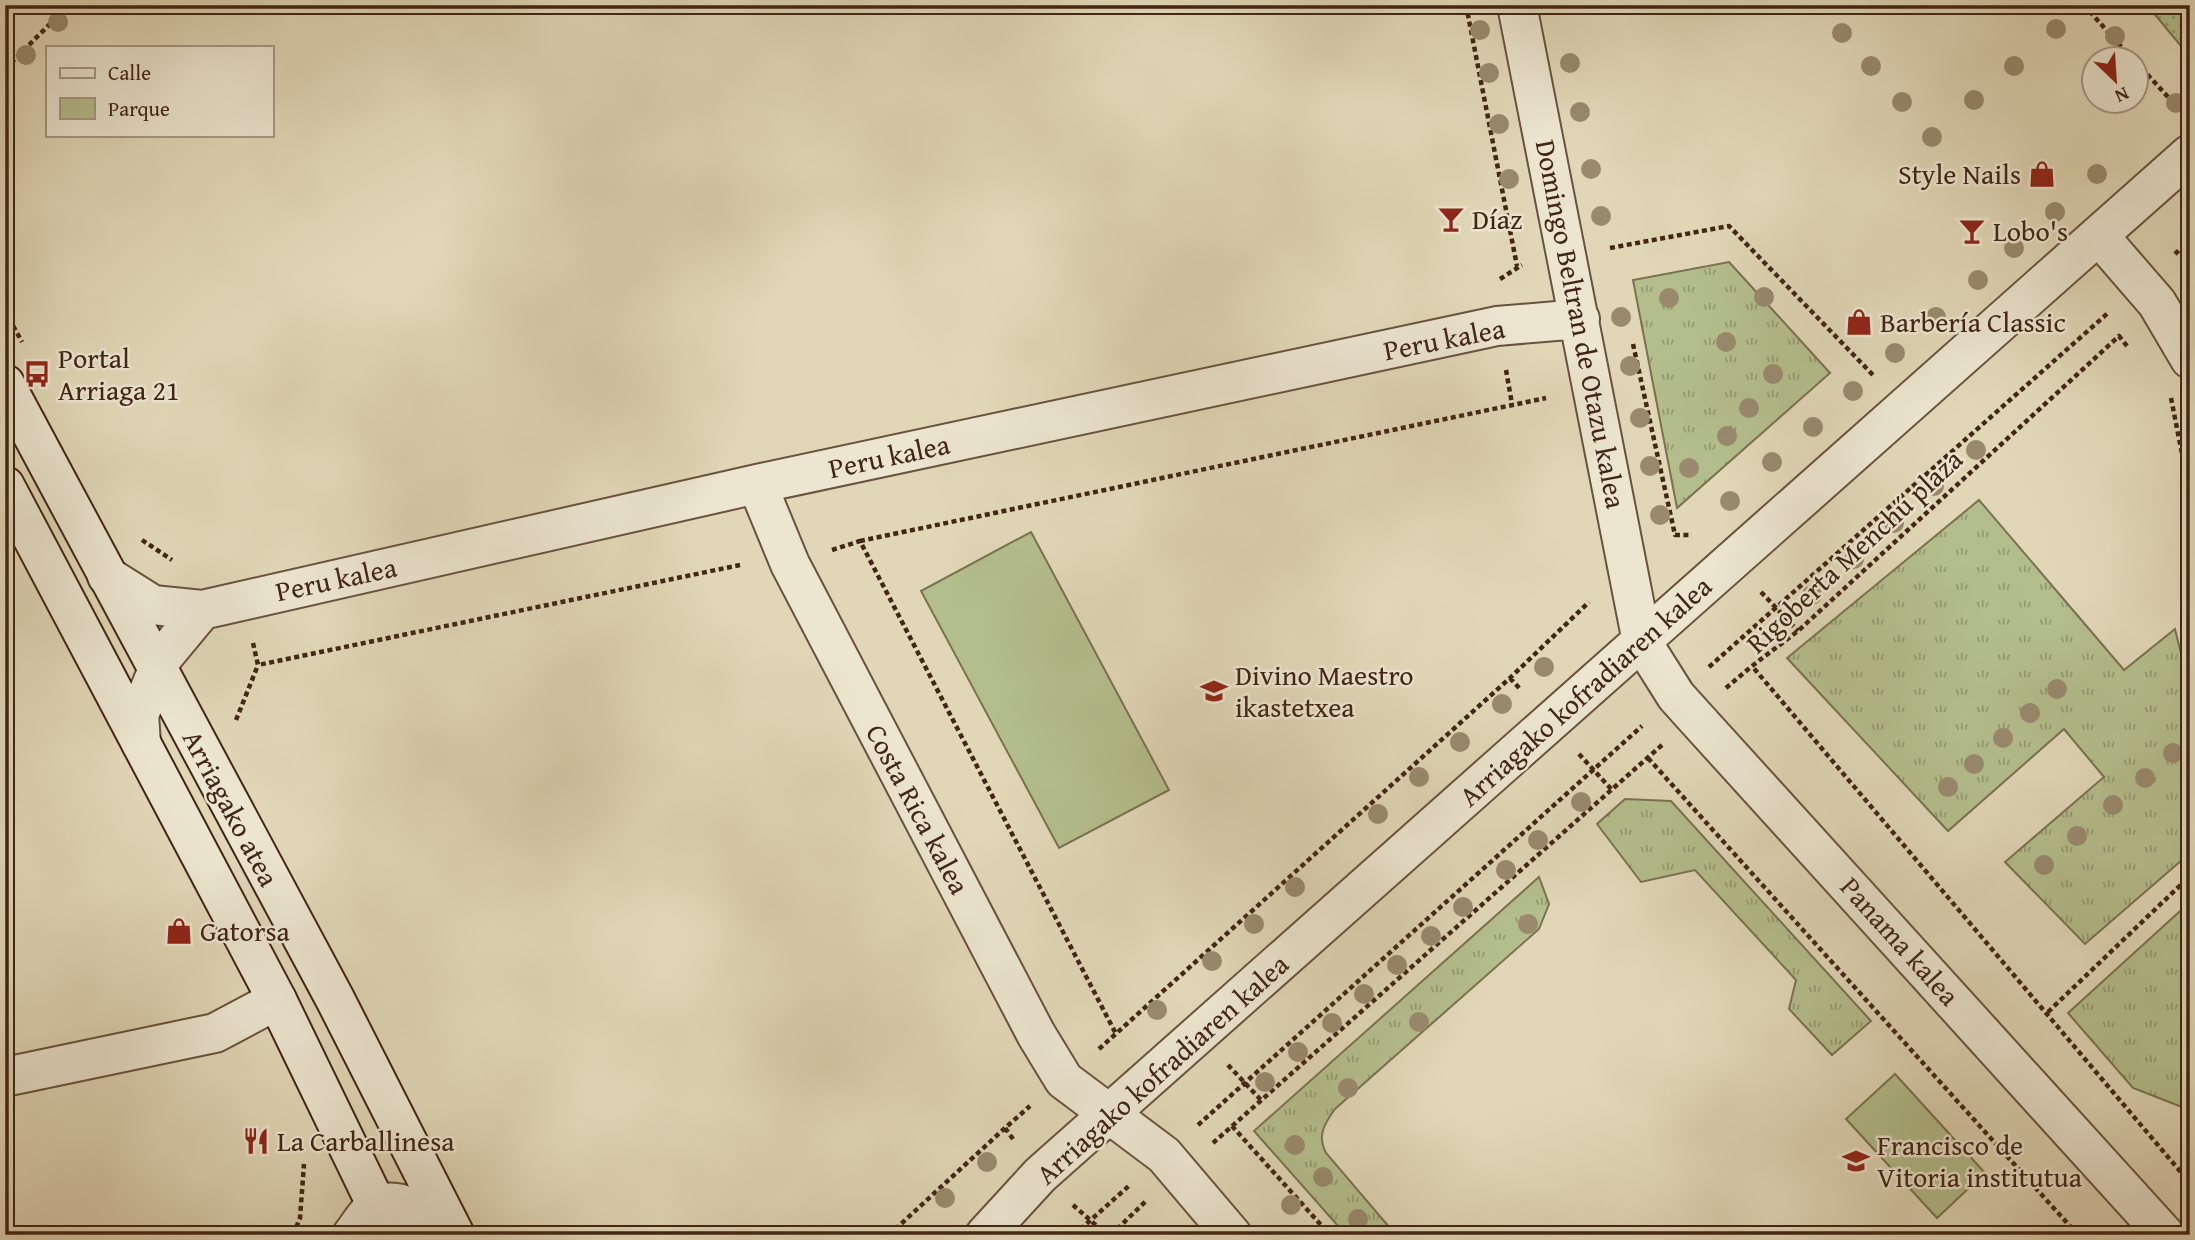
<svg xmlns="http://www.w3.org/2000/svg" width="2195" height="1240" font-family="'Gentium Book Plus',serif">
<defs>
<pattern id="grass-tufts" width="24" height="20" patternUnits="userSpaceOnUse" patternTransform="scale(1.75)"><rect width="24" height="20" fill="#b4be8d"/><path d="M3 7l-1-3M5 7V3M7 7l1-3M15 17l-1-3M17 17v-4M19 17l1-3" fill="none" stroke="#949a72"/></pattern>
<pattern id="garden-dots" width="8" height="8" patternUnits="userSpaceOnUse" patternTransform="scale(1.75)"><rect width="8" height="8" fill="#b4be8d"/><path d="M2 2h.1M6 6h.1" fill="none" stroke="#949a72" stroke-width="1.8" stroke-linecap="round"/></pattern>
</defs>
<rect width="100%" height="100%" fill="#e1d7b7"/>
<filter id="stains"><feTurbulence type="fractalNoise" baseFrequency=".00286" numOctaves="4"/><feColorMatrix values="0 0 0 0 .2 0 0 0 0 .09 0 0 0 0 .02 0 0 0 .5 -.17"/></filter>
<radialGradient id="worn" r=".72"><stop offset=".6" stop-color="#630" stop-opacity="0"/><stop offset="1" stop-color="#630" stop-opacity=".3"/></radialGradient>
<path fill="url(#grass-tufts)" stroke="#7a7251" stroke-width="2" d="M1729,262L1830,373L1677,508L1633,280Z
M1979,500L2124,670L2175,629L2190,690V853L2085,944L2005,862L2104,777L2064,729L1948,831L1787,658Z
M1625,799L1671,801L1871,1021L1832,1055L1789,1009L1796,980L1695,870L1641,882L1597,824Z
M1539,877L1549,904L1539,929L1335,1109C1324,1124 1317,1136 1326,1153L1396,1235H1346L1254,1131Z
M2190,902V1139L2185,1133L2182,1107L2133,1088L2068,1013Z"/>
<path fill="#b4be8d" stroke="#7a7251" stroke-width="2" d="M1031,532L1169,790L1059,848L921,591Z
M1895,1074L1985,1173L1937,1218L1846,1119Z"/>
<path fill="url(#garden-dots)" stroke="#7a7251" stroke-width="2" d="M2147,5H2190V57Z"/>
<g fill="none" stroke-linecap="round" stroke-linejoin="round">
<defs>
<path id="minor" d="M1517,5L1642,642L1676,696L1694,716L2165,1235
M2099,236L2157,303L2190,359
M757,484L790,564L1036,1034L1064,1080L1164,1155L1232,1235
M107,576L153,605L202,610L757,484L1497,326L1580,319
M141,743L139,715L163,657L202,610
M5,1077L215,1033L277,1000
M352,1235C359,1226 368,1210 378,1205C404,1194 433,1221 453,1235
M985,1235L1040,1175L2190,154"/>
<path id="secondary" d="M5,384L335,999L455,1235
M5,486L277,1000L391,1235"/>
</defs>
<use href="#minor" stroke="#69523e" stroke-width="42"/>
<use href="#secondary" stroke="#412515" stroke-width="42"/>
<path stroke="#412515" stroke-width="4.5" stroke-dasharray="5 3.5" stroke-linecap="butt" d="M1466,5L1517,266
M2084,5L2133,60
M2136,62L2178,108L2190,98
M5,69L69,5
M1610,248L1729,226L1874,376
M2175,254L2190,240
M2190,258L2187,260L2190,264
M1500,279L1522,265
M5,311L22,342
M1633,344L1675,535H1692
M2127,346L2119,336L1798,631L1752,666L2190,1183
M1506,370L1512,404
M2171,398L2190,494
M142,540L172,560
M860,541L1546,398
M832,550L860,541L1116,1034
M1761,592L1798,631
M253,643L258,665L740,565
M1709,667L2108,313
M1510,678L1521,690
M1726,688L1752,666
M236,720L258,665
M1579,754L1612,790
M1648,758L2078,1235
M2048,1012L2190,876
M1099,1049L1510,678L1589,602
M1228,1065L1261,1100
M1198,1125L1642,726
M1232,1126L1330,1235
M1013,1139L1005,1128L1030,1106
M1213,1143L1662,745
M1073,1205L1107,1235
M293,1235L300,1218L304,1164
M889,1235L1005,1128
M1074,1235L1131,1184
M1111,1235L1146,1201"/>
<use href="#minor" stroke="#ece5d0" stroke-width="38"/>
<use href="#secondary" stroke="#ece5d0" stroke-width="38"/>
</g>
<g fill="#998a6e">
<circle cx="58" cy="22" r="10"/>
<circle cx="2056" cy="29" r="10"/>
<circle cx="1480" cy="30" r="10"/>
<circle cx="1842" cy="33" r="10"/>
<circle cx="2115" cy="36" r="10"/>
<circle cx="26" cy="55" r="10"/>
<circle cx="1570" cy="63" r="10"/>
<circle cx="1871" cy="66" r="10"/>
<circle cx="2014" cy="66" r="10"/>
<circle cx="1489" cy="73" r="10"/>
<circle cx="1974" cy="100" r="10"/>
<circle cx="1902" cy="102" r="10"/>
<circle cx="2176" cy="103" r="10"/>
<circle cx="1580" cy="112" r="10"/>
<circle cx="1499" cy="124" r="10"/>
<circle cx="1932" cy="137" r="10"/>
<circle cx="1591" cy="169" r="10"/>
<circle cx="2097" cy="174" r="10"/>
<circle cx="1509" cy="179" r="10"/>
<circle cx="2055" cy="212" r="10"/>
<circle cx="1601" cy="216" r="10"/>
<circle cx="2014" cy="248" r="10"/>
<circle cx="1978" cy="280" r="10"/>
<circle cx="1764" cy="297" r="10"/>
<circle cx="1669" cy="298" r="10"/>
<circle cx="1621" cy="317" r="10"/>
<circle cx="1936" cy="317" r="10"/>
<circle cx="1726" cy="342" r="10"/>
<circle cx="1895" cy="353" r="10"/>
<circle cx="1630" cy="366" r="10"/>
<circle cx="1773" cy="374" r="10"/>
<circle cx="1853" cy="391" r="10"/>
<circle cx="1749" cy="408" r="10"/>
<circle cx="1640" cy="418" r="10"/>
<circle cx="1813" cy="427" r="10"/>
<circle cx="1727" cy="436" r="10"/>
<circle cx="1976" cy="450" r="10"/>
<circle cx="1772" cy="462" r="10"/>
<circle cx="1650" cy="466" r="10"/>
<circle cx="1689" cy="468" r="10"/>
<circle cx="1934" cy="486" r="10"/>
<circle cx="1730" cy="501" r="10"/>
<circle cx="1660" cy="515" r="10"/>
<circle cx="1894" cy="523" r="10"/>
<circle cx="1854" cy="559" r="10"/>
<circle cx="1812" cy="595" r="10"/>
<circle cx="1544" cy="667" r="10"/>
<circle cx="2057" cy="689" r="10"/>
<circle cx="1502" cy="704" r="10"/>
<circle cx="2030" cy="713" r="10"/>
<circle cx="2003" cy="738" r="10"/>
<circle cx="1460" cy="742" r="10"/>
<circle cx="2173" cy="753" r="10"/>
<circle cx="1974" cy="764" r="10"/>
<circle cx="1419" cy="777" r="10"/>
<circle cx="2145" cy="778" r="10"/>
<circle cx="1948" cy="787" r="10"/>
<circle cx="1581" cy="802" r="10"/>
<circle cx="2113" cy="805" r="10"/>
<circle cx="1378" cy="814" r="10"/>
<circle cx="2077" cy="836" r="10"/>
<circle cx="1538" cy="840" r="10"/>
<circle cx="2044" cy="865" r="10"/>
<circle cx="1506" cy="870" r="10"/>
<circle cx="1295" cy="887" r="10"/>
<circle cx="1463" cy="907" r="10"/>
<circle cx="1254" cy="924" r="10"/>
<circle cx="1528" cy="924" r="10"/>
<circle cx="1431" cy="936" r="10"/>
<circle cx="1212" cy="961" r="10"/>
<circle cx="1397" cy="965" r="10"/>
<circle cx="1364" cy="994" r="10"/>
<circle cx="1157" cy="1010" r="10"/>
<circle cx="1419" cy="1022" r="10"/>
<circle cx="1332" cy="1023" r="10"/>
<circle cx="1298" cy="1052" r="10"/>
<circle cx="1265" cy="1082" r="10"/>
<circle cx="1348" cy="1088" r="10"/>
<circle cx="1295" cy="1145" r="10"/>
<circle cx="987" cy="1162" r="10"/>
<circle cx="1323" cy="1177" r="10"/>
<circle cx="945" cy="1198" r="10"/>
<circle cx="1291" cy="1205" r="10"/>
<circle cx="1358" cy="1219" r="10"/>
</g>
<defs>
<symbol id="shop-bare" viewBox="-9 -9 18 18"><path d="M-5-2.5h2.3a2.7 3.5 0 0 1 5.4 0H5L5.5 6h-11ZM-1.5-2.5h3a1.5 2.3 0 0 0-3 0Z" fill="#8f2418" stroke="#ece5d0" stroke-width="2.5" paint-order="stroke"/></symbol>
<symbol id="bar-bare" viewBox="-9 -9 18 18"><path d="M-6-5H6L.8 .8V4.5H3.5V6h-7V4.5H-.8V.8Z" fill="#8f2418" stroke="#ece5d0" stroke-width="2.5" paint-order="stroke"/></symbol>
<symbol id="bus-bare" viewBox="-9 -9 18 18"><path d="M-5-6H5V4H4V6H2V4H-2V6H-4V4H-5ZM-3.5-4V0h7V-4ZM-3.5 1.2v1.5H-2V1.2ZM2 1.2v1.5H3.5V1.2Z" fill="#8f2418" stroke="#ece5d0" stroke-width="2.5" paint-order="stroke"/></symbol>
<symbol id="school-bare" viewBox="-9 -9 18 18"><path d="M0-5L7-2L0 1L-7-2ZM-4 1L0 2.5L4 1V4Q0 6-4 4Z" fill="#8f2418" stroke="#ece5d0" stroke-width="2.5" paint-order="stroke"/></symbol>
<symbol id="restaurant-bare" viewBox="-9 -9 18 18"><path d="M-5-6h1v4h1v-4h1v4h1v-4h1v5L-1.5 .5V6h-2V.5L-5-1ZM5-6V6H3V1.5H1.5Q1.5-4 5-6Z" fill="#8f2418" stroke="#ece5d0" stroke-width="2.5" paint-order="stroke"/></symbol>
</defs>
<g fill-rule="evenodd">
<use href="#shop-bare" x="2023" y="155" width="38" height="38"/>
<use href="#bar-bare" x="1432" y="200" width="38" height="38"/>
<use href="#bar-bare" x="1953" y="212" width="38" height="38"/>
<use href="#shop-bare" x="1840" y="303" width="38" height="38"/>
<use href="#bus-bare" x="18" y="355" width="38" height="38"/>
<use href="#school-bare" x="1195" y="672" width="38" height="38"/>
<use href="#shop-bare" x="160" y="912" width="38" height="38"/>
<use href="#restaurant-bare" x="237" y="1122" width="38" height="38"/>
<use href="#school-bare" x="1837" y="1142" width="38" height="38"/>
</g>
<g text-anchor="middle" stroke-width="5" stroke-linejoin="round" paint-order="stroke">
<g font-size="28" fill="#412515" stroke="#ece5d0" text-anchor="start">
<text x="2021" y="184" text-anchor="end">Style Nails</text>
<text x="1472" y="229">Díaz</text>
<text x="1993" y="241">Lobo's</text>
<text x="1880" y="332">Barbería Classic</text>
<text x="58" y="368">Portal<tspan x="58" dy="32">Arriaga 21</tspan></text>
<text x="1235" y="685">Divino Maestro<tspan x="1235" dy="32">ikastetxea</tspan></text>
<text x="200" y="941">Gatorsa</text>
<text x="277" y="1151">La Carballinesa</text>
<text x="1877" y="1155">Francisco de<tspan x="1877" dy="32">Vitoria institutua</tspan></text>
</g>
<g font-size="28" fill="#412515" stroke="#ece5d0">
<text transform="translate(1581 324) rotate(79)" y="10">Domingo Beltran de Otazu kalea</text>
<text transform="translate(1444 339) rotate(-11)" y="10">Peru kalea</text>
<text transform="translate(889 456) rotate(-12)" y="10">Peru kalea</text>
<text transform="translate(1854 551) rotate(-43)" y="10">Rigoberta Menchú plaza</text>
<text transform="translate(336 579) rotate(-12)" y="10">Peru kalea</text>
<text transform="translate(1585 691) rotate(-42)" y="10">Arriagako kofradiaren kalea</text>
<text transform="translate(231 808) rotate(62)" y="10">Arriagako atea</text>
<text transform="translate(918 809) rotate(62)" y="10">Costa Rica kalea</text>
<text transform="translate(1900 941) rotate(48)" y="10">Panama kalea</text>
<text transform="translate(1162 1069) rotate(-42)" y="10">Arriagako kofradiaren kalea</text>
</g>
</g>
<rect width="2195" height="1240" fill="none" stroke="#e1d7b7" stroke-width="28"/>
<rect x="7" y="7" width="2181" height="1226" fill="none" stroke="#412515" stroke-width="3.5"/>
<rect x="14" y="14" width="2167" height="1212" fill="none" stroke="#412515" stroke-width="2"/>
<rect x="46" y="46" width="228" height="91" fill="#ece5d0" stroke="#a89885" stroke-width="2"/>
<rect x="60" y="68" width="35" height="10" fill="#ece5d0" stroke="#a89885" stroke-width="2"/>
<text x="108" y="80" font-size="21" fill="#412515">Calle</text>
<rect x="60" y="98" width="35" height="21" fill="#b4be8d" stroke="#a89885" stroke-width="2"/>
<text x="108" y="116" font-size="21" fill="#412515">Parque</text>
<g transform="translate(2115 80) rotate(155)"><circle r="33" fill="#ece5d0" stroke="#a89885" stroke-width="2"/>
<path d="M0-5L12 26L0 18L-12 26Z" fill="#8f2418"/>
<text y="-10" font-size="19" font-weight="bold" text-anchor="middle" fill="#412515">N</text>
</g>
<rect width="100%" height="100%" filter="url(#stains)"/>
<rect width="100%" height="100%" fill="url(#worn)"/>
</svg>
